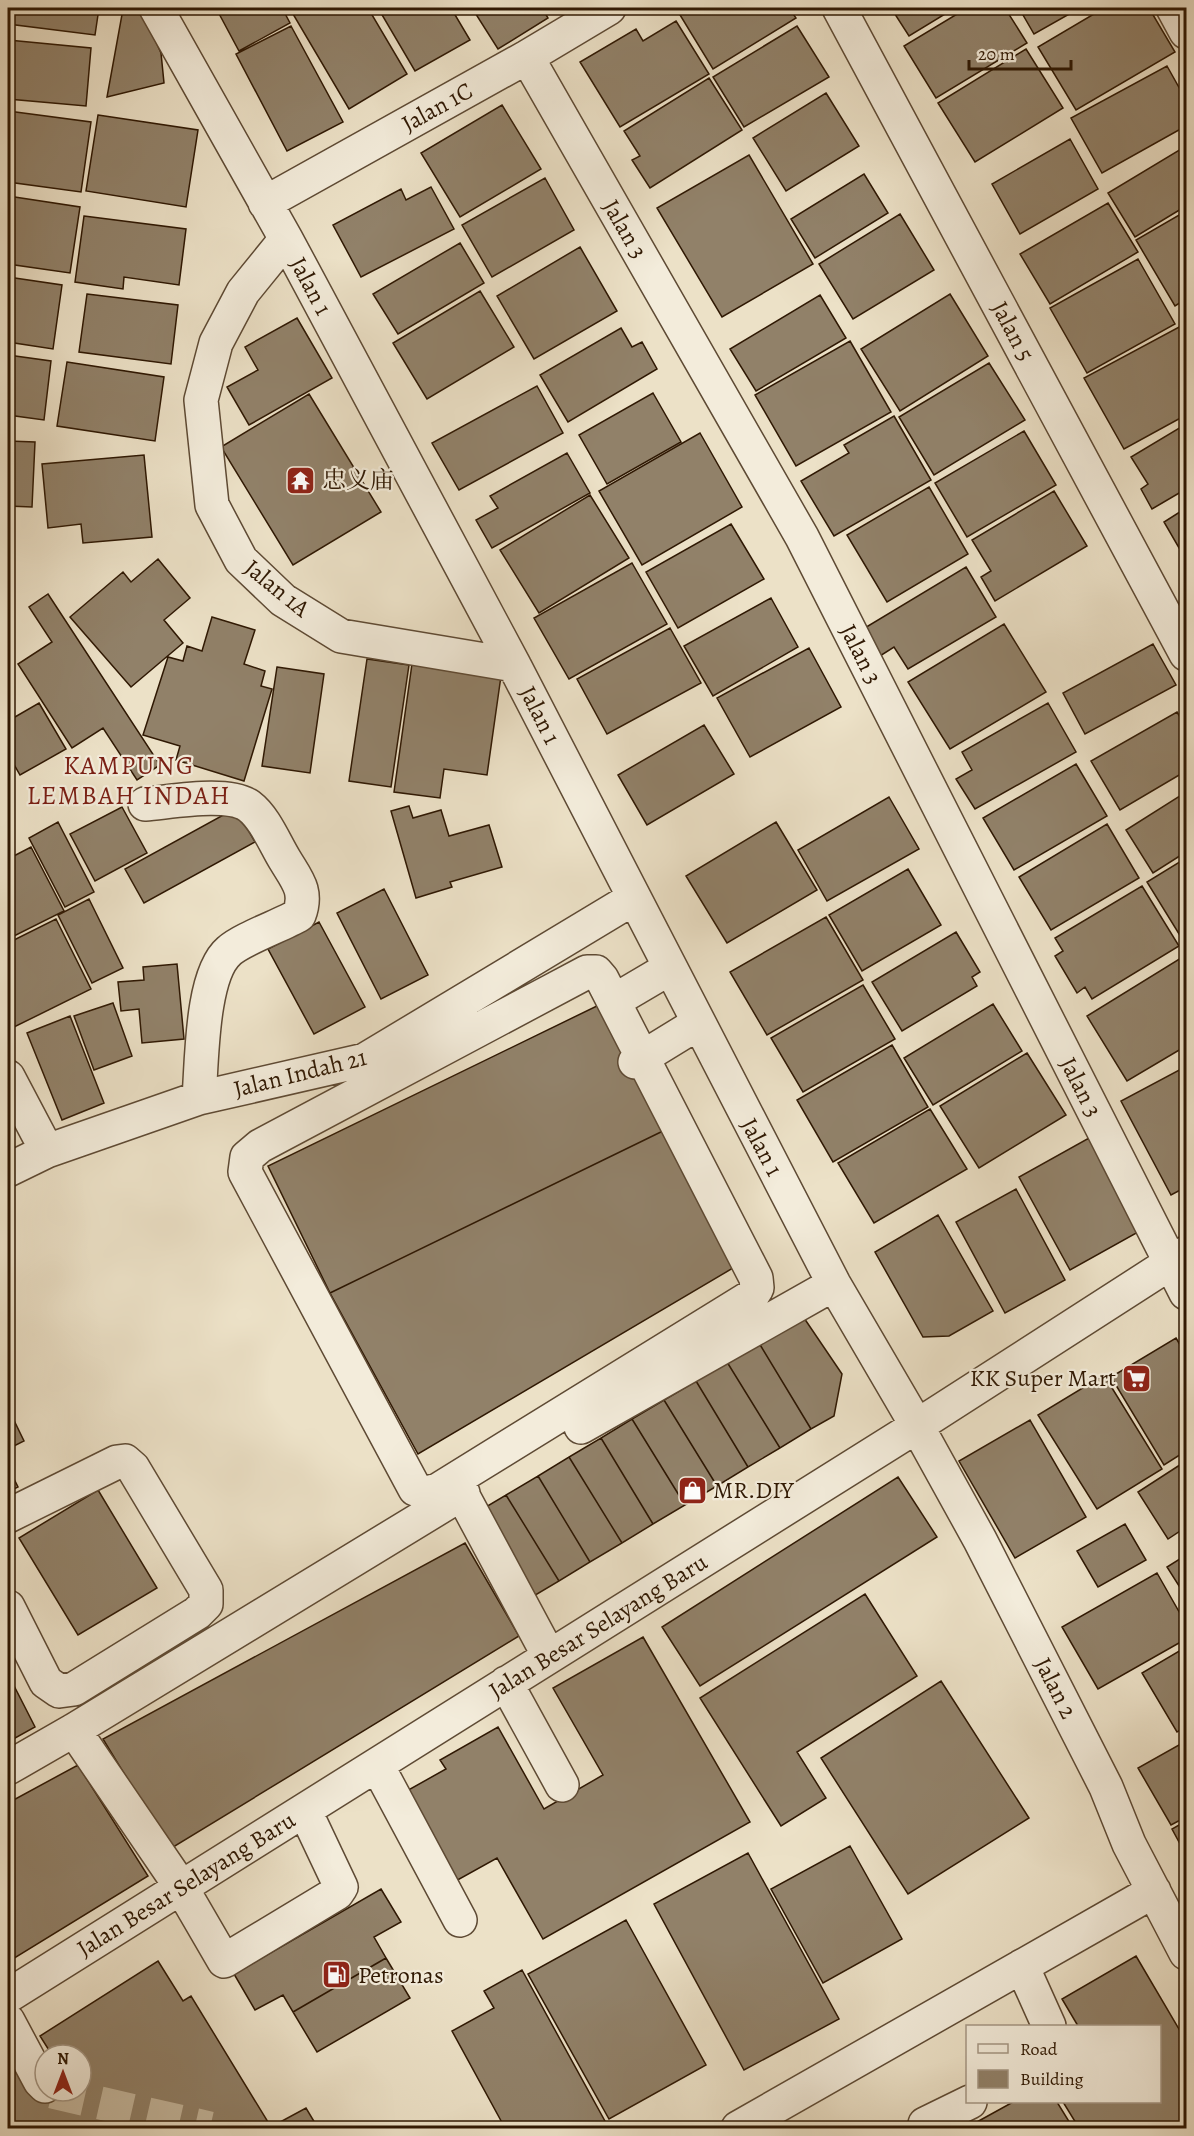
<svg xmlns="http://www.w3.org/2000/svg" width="1194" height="2136" font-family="Alegreya,'Noto Serif SC',serif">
<rect width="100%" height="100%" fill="#ece1c7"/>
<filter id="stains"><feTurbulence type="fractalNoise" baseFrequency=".00333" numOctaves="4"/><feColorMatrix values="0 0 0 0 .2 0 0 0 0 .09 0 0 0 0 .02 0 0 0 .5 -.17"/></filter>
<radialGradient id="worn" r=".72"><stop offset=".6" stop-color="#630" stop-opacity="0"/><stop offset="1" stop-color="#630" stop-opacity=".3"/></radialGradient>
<path fill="#918169" stroke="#2f1803" stroke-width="1.5" d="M8,8H99L95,35L8,24Z
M141,8L161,53L164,83L107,97L123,9Z
M216,8H282L290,23L239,51Z
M304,8H368L407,74L349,109L293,14Z
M378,8H451L470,40L415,71Z
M472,8H542L548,18L498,49Z
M681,8H789L796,18L713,69L677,10Z
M891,8H955L909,36Z
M967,8H1005L1027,43L936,98L904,46Z
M1019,8H1080L1034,34Z
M1104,8H1149L1175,52L1076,110L1038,47Z
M676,21L709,74L620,127L580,62L636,29L643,41Z
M291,26L343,122L287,151L236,54Z
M797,26L829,77L744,127L713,77Z
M8,40L91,48L86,106L8,99Z
M1026,49L1063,108L975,162L938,103Z
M1167,66L1186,100V126L1102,173L1071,118Z
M709,78L742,130L650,188L632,160L640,156L624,131Z
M826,93L859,146L786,191L753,138Z
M502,105L541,169L460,217L421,153Z
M8,111L91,122L81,192L8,182Z
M98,115L198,130L186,207L86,191Z
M1070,139L1098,189L1020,234L992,184Z
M1186,146V206L1135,237L1108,193Z
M749,155L813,264L722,317L657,208Z
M864,174L888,213L815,258L791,219Z
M545,178L574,230L492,277L462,225Z
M431,187L454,229L361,277L333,225L401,189L406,200Z
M8,196L80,207L70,273L8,264Z
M1108,203L1138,252L1050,304L1020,254Z
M1186,211V299L1175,306L1136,240Z
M900,214L934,270L853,319L819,264Z
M84,216L186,229L179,285L124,277L123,289L75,282Z
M460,243L484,283L398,334L373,294Z
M580,247L617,311L534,359L497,296Z
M1138,259L1175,324L1087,373L1050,308Z
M8,277L62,285L53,349L8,342Z
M480,291L514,347L427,399L393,343Z
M87,294L178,305L171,364L79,352Z
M950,294L988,356L900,411L861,349Z
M820,295L846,338L756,391L730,349Z
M297,318L332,378L249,425L227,387L258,370L245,347Z
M1181,326L1186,335V415L1124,449L1084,378Z
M621,328L632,347L642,342L657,369L568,422L540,375Z
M850,341L891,412L796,466L755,395Z
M8,355L51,361L44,420L8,415Z
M67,362L164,377L155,441L57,426Z
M989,363L1025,420L934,475L899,417Z
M537,386L563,433L459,490L432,443Z
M653,393L681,442L607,484L579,435Z
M309,394L381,512L293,565L221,447Z
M894,416L931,480L834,536L801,481L849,453L844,445Z
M1186,424V489L1152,509L1141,489L1148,484L1131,457Z
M1024,431L1056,485L967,537L935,483Z
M700,433L742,507L642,565L599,491Z
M8,441L35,442L32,507L8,506Z
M567,453L590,493L492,548L476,520L498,508L490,496Z
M144,455L152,537L83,543L81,524L48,528L42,464Z
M929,487L968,554L887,602L847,535Z
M1054,491L1087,546L995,601L981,577L991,571L972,540Z
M590,495L629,558L539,613L500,550Z
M1186,508V560L1164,522Z
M731,524L764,579L678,628L646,572Z
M158,559L190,598L164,620L183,643L131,687L70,617L123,572L131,582Z
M632,563L667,624L569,679L534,618Z
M966,567L996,617L908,669L894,647L880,656L863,629Z
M48,594L160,765L137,780L103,728L72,748L18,664L52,642L29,607Z
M771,598L798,647L713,696L684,646Z
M212,617L255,630L244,664L265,671L261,686L272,689L244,781L176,760L180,746L143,735L168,657L183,661L187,646L202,651Z
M1004,624L1046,692L950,749L908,682Z
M670,628L701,683L607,734L577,679Z
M1153,644L1176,685L1085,734L1063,693Z
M809,648L841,707L750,757L717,698Z
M367,659L409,665L391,787L349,781Z
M412,664L501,676L487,775L444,769L440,798L394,792Z
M277,667L324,674L310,773L262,766Z
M39,703L66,749L20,775L8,754V721Z
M1048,703L1076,752L975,809L956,779L972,770L962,752Z
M1177,712L1186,727V771L1120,810L1091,761Z
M704,725L734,774L647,825L618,775Z
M1076,764L1107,816L1014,870L983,818Z
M1186,792V852L1153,873L1126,830Z
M889,797L919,849L827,901L798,850Z
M409,806L413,818L441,810L449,836L489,825L502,867L450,882L452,887L416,898L391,811Z
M122,807L147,853L95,881L70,834Z
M236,808L255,842L144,903L125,869Z
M58,822L94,892L65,907L29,838Z
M776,822L817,890L727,943L686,876Z
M1107,824L1139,878L1051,930L1019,877Z
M31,847L64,911L8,939V859Z
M1186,858V941L1184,942L1147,882Z
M908,869L941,925L862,971L829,915Z
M1142,886L1179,946L1092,999L1085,987L1077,993L1055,956L1063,951L1055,938Z
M384,889L428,975L381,999L337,913Z
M89,899L123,968L92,983L58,915Z
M826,917L863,980L767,1035L730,972Z
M56,919L91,989L10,1029L8,1024V943Z
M319,922L365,1007L314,1034L268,949Z
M956,932L980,972L972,977L977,986L902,1031L872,982Z
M1181,958L1186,966V1046L1127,1081L1087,1016Z
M177,964L184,1039L142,1043L139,1009L121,1011L118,982L144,980L143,967Z
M863,985L895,1039L803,1092L771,1038Z
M113,1003L132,1056L94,1070L74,1016Z
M603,1003L665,1130L330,1293L268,1166Z
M993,1004L1022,1051L933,1105L904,1058Z
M70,1016L104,1103L62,1120L27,1033Z
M892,1045L928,1107L833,1162L797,1100Z
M1027,1053L1066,1115L979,1168L940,1106Z
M1183,1068L1186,1075V1187L1171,1195L1121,1101Z
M930,1109L967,1169L874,1223L838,1163Z
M665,1130L733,1268L418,1454L330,1293Z
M1089,1138L1140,1231L1070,1270L1019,1177Z
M1016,1189L1065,1280L1005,1313L956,1222Z
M938,1215L993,1311L949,1336L923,1337L875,1252Z
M802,1315L842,1374L834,1416L811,1429L759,1343Z
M1176,1338L1186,1355V1451L1164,1465L1111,1377Z
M759,1343L811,1429L780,1448L727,1362Z
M727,1362L780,1448L748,1467L696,1381Z
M1104,1375L1162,1469L1097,1509L1038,1415Z
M696,1381L748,1467L717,1486L664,1400Z
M664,1400L717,1486L685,1505L632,1419Z
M8,1408L24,1441L8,1449Z
M632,1419L685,1505L653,1524L601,1438Z
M1030,1420L1086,1517L1015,1558L959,1461Z
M601,1438L653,1524L622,1543L569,1457Z
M569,1457L622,1543L590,1562L538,1476Z
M1186,1461V1527L1168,1539L1138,1492Z
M8,1467L18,1487L8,1492Z
M538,1476L590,1562L559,1581L506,1495Z
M898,1477L937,1537L700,1686L662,1627Z
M98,1490L157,1588L78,1635L19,1538Z
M506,1495L559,1581L527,1600L474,1514Z
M1125,1524L1146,1560L1098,1587L1077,1551Z
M465,1543L519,1636L170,1849L103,1739Z
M1186,1555V1597L1167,1567Z
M1157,1573L1186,1624V1639L1098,1689L1062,1627Z
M865,1594L917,1676L797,1752L826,1798L781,1826L700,1698Z
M643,1637L750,1822L543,1939L497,1858L454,1882L403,1793L446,1769L440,1760L498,1727L544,1809L603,1775L553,1688Z
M1186,1647V1726L1177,1732L1142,1673Z
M8,1674L35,1727L8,1742Z
M941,1681L1029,1818L908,1894L821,1758Z
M1186,1741V1817L1171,1825L1138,1768Z
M78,1765L148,1876L8,1962V1803Z
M1186,1821V1855L1172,1829Z
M850,1846L902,1939L823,1983L771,1889Z
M748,1853L839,2019L744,2070L654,1904Z
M381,1889L401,1922L374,1937L386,1958L293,2012L283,1995L255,2010L234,1974Z
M626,1920L706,2065L609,2119L528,1974Z
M1136,1956L1186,2041V2128H1079L1063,2102H1160V2026H1078L1062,1999Z
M386,1958L410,1998L317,2052L293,2012Z
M158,1961L183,2001L191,1996L271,2127L306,2108L318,2128H8V2062L11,2060L54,2091H81V2055H52L40,2036Z
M522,1970L606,2123L596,2128H505L452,2031L494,2008L484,1991Z
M1013,2102H1057L1073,2128H966Z"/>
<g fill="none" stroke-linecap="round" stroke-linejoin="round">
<path stroke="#c6b9a0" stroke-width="33" stroke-dasharray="33 16" stroke-linecap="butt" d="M52,2092L210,2128"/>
<defs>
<path id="minor" d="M156,8L286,239L514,665L834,1284L917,1426L980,1540L1106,1787L1129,1844L1186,1953
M839,8L1186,654
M1173,8L1186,32
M527,57L802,537L1186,1293
M265,203L527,57L609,8
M286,239L243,292L216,343L201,400L212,505L241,560L283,600L341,636L514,665
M145,804C171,802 228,791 249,806C265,818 275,844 285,860C297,880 308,891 299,915C282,925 242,939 229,951C201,975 202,1062 199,1098
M587,972H596L602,979L756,1278L757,1288L752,1296L438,1490L426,1493L415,1489L245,1172L247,1157L260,1146Z
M614,1001L670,968
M635,1062L697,1024
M8,1077L47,1151
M8,1170L47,1151L199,1098L365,1060L634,898
M581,1427L834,1284
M462,1494L549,1656
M8,1516L117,1462L125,1461L133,1468L206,1590V1604L197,1613L74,1689L59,1691L46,1682L8,1607
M506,1683L562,1785
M74,1730L181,1887L224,1961L337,1893L341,1887L305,1811
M377,1765L460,1920
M8,1768L74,1730L463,1493
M1022,1966L1049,2026
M8,1996L917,1426L1186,1253
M8,2021L40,2081L45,2086
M925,2124L970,2102
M738,2128L1154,1891"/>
</defs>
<use href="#minor" stroke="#5e4a34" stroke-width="36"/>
<use href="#minor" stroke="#f3ecdb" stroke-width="33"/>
</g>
<defs>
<symbol id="temple-square" viewBox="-11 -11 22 22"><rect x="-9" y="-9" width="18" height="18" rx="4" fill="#8f2418" stroke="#f3ecdb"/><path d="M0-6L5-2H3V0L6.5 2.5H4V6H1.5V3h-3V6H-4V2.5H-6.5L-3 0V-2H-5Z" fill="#fff"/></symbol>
<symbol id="supermarket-square" viewBox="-11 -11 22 22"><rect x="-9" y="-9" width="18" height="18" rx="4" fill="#8f2418" stroke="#f3ecdb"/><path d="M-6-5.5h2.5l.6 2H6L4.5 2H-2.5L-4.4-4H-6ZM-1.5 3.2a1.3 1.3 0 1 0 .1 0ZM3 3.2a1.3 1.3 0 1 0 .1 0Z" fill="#fff"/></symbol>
<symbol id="shop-square" viewBox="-11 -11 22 22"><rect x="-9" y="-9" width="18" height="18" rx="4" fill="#8f2418" stroke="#f3ecdb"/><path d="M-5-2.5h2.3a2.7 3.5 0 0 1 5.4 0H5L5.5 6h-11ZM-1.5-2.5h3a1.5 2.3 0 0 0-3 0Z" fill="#fff"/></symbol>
<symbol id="fuel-square" viewBox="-11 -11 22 22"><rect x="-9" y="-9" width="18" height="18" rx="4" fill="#8f2418" stroke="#f3ecdb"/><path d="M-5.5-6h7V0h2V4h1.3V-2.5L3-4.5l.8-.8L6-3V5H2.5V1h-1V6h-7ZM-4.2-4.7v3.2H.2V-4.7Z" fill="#fff"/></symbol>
</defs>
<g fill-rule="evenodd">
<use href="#temple-square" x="284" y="464" width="33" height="33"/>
<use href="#supermarket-square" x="1120" y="1362" width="33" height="33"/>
<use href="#shop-square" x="676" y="1474" width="33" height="33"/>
<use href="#fuel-square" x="320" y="1958" width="33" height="33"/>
</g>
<g text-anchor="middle" stroke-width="4.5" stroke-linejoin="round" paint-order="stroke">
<g font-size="24" fill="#2f1803" stroke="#f3ecdb">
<text transform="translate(437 107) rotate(-29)" y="8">Jalan 1C</text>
<text transform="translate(625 229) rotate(60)" y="8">Jalan 3</text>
<text transform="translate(311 286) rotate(62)" y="8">Jalan 1</text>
<text transform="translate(1013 331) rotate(62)" y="8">Jalan 5</text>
<text transform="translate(277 588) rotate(39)" y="8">Jalan 1A</text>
<text transform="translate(861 654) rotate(63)" y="8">Jalan 3</text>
<text transform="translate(540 715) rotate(63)" y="8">Jalan 1</text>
<text transform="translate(300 1073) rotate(-14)" y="8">Jalan Indah 21</text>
<text transform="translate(1081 1087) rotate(63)" y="8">Jalan 3</text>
<text transform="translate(762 1147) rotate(62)" y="8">Jalan 1</text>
<text transform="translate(598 1626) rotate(-32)" y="8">Jalan Besar Selayang Baru</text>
<text transform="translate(1056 1688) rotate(63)" y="8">Jalan 2</text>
<text transform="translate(186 1884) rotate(-32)" y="8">Jalan Besar Selayang Baru</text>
</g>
<g font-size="24" fill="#2f1803" stroke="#f3ecdb" text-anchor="start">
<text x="322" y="488">忠义庙</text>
<text x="1116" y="1386" text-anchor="end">KK Super Mart</text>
<text x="713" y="1498">MR.DIY</text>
<text x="358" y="1983">Petronas</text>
</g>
<g font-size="26" letter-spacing="1.5" fill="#7a1f14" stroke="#f3ecdb">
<text x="129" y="774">KAMPUNG<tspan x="129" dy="30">LEMBAH INDAH</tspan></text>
</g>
</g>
<rect width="1194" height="2136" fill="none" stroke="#ece1c7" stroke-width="30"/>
<rect x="9" y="9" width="1176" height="2118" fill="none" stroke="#2f1803" stroke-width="3"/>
<rect x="15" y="15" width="1164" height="2106" fill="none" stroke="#2f1803" stroke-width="1.5"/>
<rect x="966" y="2025" width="195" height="78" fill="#f3ecdb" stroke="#a59785" stroke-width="1.5"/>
<rect x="978" y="2044" width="30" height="9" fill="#f3ecdb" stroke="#a59785" stroke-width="1.5"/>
<text x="1020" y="2055" font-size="18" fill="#2f1803">Road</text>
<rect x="978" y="2070" width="30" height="18" fill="#918169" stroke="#a59785" stroke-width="1.5"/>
<text x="1020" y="2085" font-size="18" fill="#2f1803">Building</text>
<g transform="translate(63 2073)"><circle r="28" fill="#f3ecdb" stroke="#a59785" stroke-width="1.5"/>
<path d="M0-4.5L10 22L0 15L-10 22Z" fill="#8f2418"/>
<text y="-9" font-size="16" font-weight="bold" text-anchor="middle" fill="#2f1803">N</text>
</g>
<path d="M969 60v9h102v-9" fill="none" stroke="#2f1803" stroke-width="3"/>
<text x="978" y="60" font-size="18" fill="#2f1803" stroke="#f3ecdb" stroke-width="4.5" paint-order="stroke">20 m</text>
<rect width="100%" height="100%" filter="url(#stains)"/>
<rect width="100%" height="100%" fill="url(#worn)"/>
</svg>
